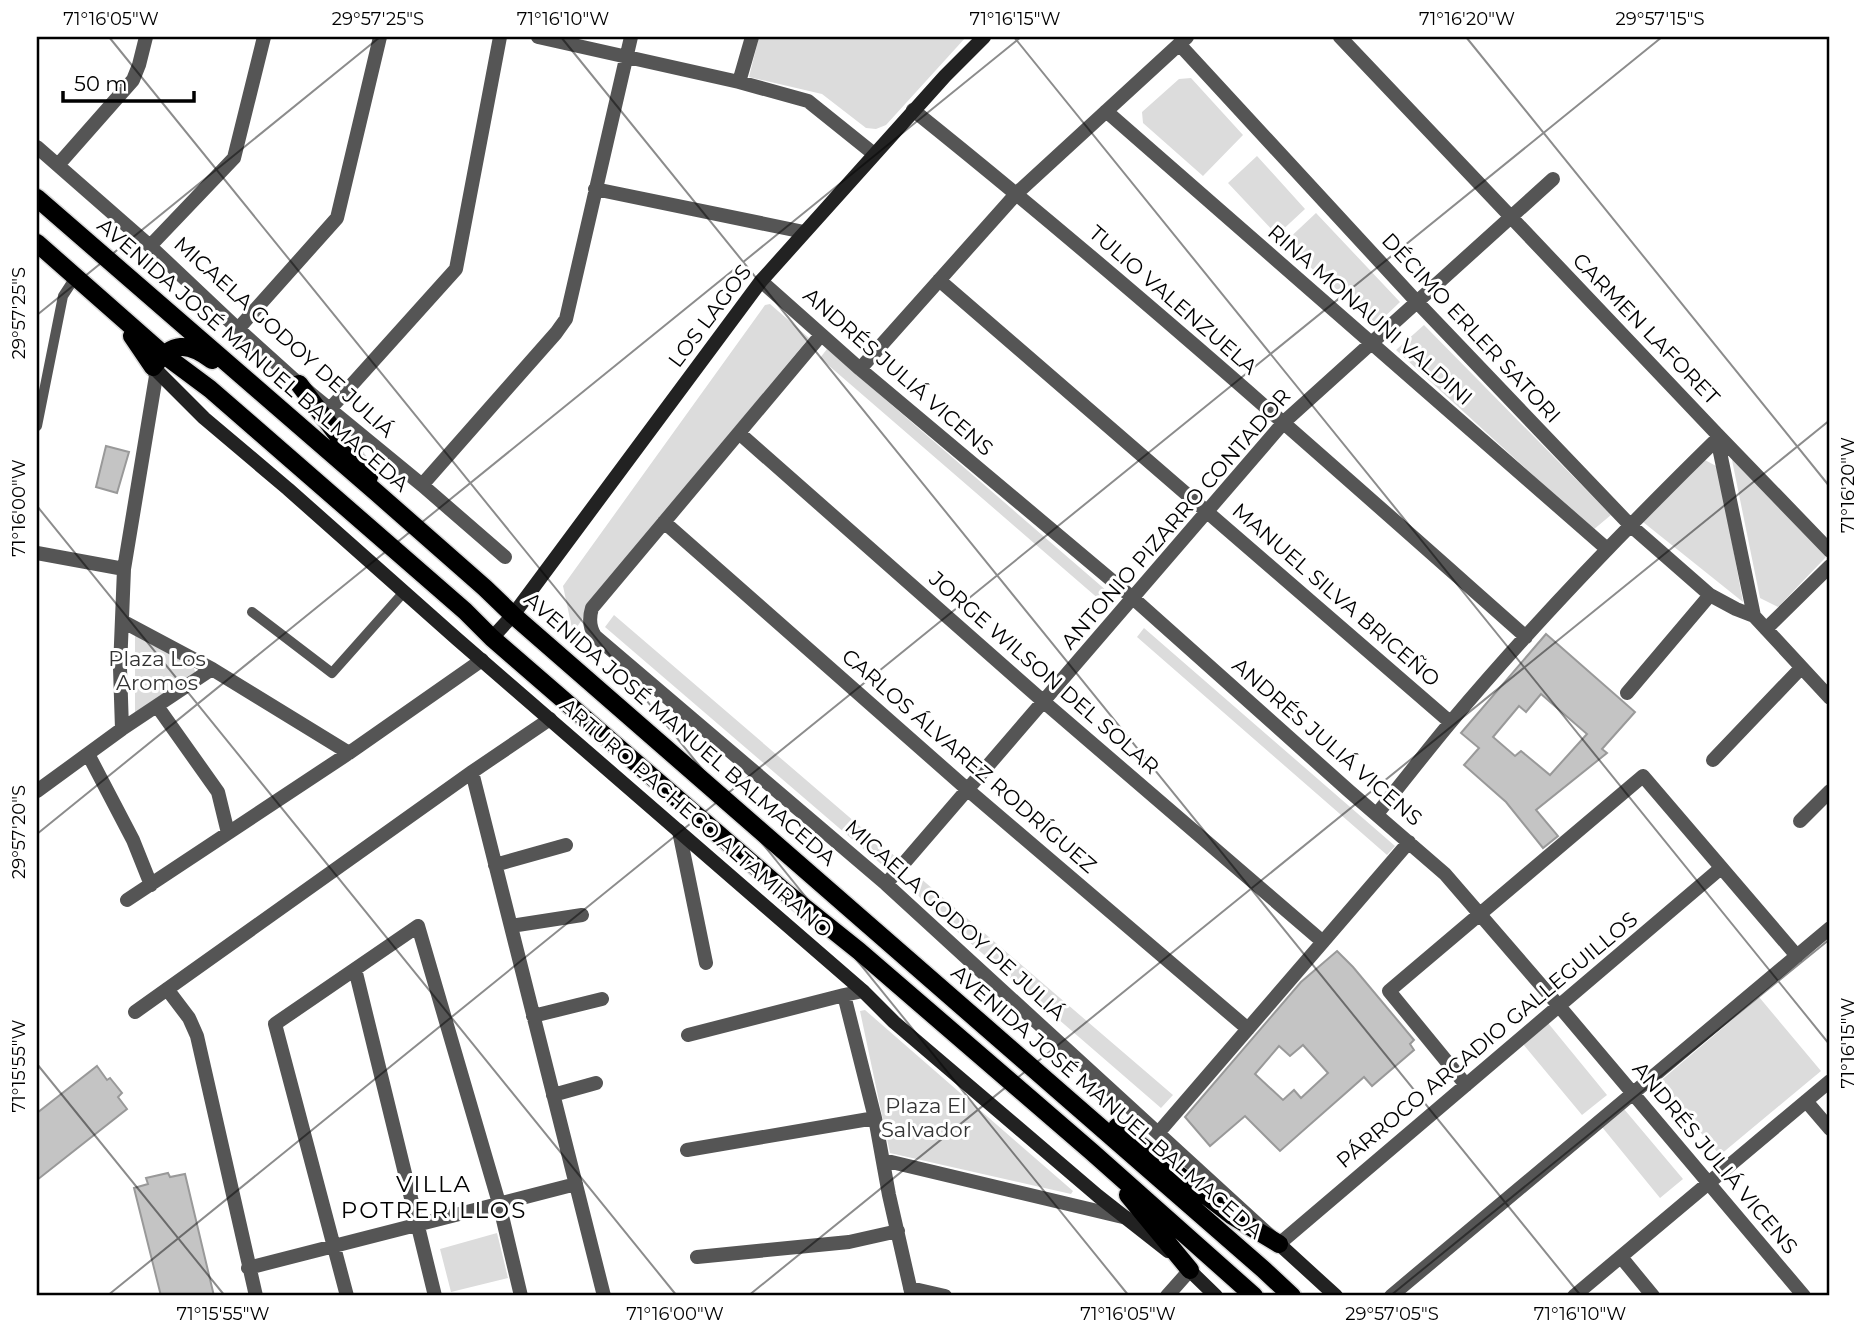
<svg xmlns="http://www.w3.org/2000/svg" width="1867" height="1333" font-family="Montserrat,sans-serif">
<rect width="100%" height="100%" fill="#fff"/>
<path fill="#dcdcdc" d="M759,37H966L886,125L876,129L866,128L822,94L749,77Z
M1191,78L1243,135L1203,176L1143,123L1142,112L1179,79Z
M1257,156L1305,209L1277,235L1228,183Z
M1316,213L1400,302L1377,324L1283,244Z
M770,304L809,338L588,604L583,618L573,633L563,586L765,305Z
M1424,325L1611,515L1593,530L1396,350Z
M827,349L1115,598L1108,607L820,358Z
M1731,455L1827,556L1778,607L1760,598Z
M1703,459L1718,467L1743,602L1643,522Z
M614,615L898,859L888,870L605,627Z
M1144,628L1395,846L1387,855L1137,637Z
M135,634L193,663L195,672L135,714Z
M919,877L1173,1095L1161,1108L924,903L912,887Z
M1759,997L1821,1071L1720,1155L1658,1083Z
M865,1010L1073,1191L1071,1194L890,1153L860,1011Z
M1548,1023L1607,1095L1582,1115L1523,1044Z
M1624,1109L1683,1179L1660,1198L1602,1127Z
M497,1233L508,1278L451,1292L440,1249Z"/>
<path fill="#c4c4c4" stroke="#999" stroke-width="2" fill-rule="evenodd" d="M106,446L129,452L117,493L96,487Z
M1546,634L1635,712L1602,749L1607,753L1536,810L1558,836L1543,848L1506,802L1464,765L1479,748L1461,733ZM1541,694L1587,734L1550,775L1521,751L1515,756L1493,737L1519,706L1526,712Z
M1337,951L1353,967L1414,1040L1410,1044L1414,1050L1372,1086L1364,1077L1280,1151L1245,1116L1210,1146L1185,1117L1301,982ZM1303,1045L1328,1073L1301,1098L1294,1090L1283,1100L1255,1074L1279,1046L1290,1056Z
M97,1066L107,1080L110,1078L122,1093L118,1097L127,1109L37,1180V1113Z
M168,1173L170,1177L185,1174L214,1296H161L134,1188L148,1184L146,1178Z"/>
<g fill="none" stroke-linecap="round" stroke-linejoin="round">
<defs>
<path id="primary" d="M37,198L377,493L485,588L513,615L1263,1269L1292,1296
M37,243L163,354L210,389L465,611L492,638L784,891L859,951L1092,1152L1254,1296
M132,336L153,367C172,341 188,342 212,360
M299,384L369,477
M1117,1127L1231,1215L1279,1244
M1128,1195L1190,1270"/>
</defs>
<use href="#primary" stroke="#dbdbdb" stroke-width="21"/>
<path stroke="#555" stroke-width="10" d="M37,426L63,296L76,276
M252,612L332,673L404,592"/>
<path stroke="#555" stroke-width="14" d="M538,37L739,82L808,101L874,154
M1340,37L1716,433L1754,616L1830,698
M1179,44L1417,302L1630,525L1710,595L1736,609L1754,616
M739,82L752,37
M913,110C1124,279 1325,459 1526,637
M1106,111L1607,549
M37,147L150,246L238,329L299,384L422,485L505,557
M58,165L133,80L139,65L146,37
M595,189L804,232
M150,246L234,158L264,37
M939,280L1450,722
M761,281L860,369L1134,599L1349,791L1445,874L1559,1006L1804,1296
M238,329L337,218L380,37
M821,335L592,608C589,618 589,627 595,636L886,884L1279,1244L1721,868
M860,369L1017,193L1187,37
M330,409L456,269L500,37
M739,433L1044,702L1323,942
M1717,434L1830,551
M422,485L556,333L566,319L631,37
M664,522L968,790L1248,1029
M37,553L124,569
M122,621L212,669L349,753
M1766,629L1830,566
M1627,693L1710,595
M157,706L218,792L228,833
M122,729L120,668L124,569L156,376L153,367
M88,754L133,840L151,885
M1713,760L1801,668
M472,772L604,1296
M37,791L122,729L212,669
M1377,814C1401,784 1425,753 1450,723C1534,623 1625,529 1718,438
M1800,821L1830,791
M679,831L706,963
M495,865L566,845
M886,884L1284,422L1553,179
M127,900L349,753L482,660
M511,926L582,915
M355,969L435,1296
M167,989L189,1018L197,1036L256,1296
M863,991L844,995L875,1118L889,1195L912,1296
M135,1012L472,772L550,719
M533,1016L602,999
M688,1035L844,995
M1466,1085L1389,991L1643,776L1797,956
M553,1095L596,1083
M1806,1101L1830,1129
M1159,1132L1409,842
M687,1150L875,1118
M883,1160L1127,1218
M697,1257L849,1242L898,1231
M1621,1257L1653,1296
M248,1268L576,1184
M910,1288L945,1296
M347,1296L275,1024L418,926L499,1203L521,1296
M1167,1296L1190,1270
M1391,1296L1830,928
M1574,1296L1830,1081"/>
<path stroke="#222" stroke-width="14" d="M153,367L204,418L288,489L457,639L863,991L894,1022L1098,1196L1168,1251
M492,638L513,615L761,281L945,76L984,37
M1279,1244L1336,1296
M1183,1264L1216,1296"/>
<use href="#primary" stroke="#000" stroke-width="18"/>
</g>
<path fill="none" stroke="#000" stroke-width="2" stroke-opacity="0.45" d="M109,37L1129,1296M561,37L1581,1296M1014,37L1830,1045M1466,37L1830,487M37,315L380,37M37,506L677,1296M37,834L1021,37M37,1064L225,1296M107,1296L1662,37M748,1296L1830,420M1390,1296L1830,939"/>
<g text-anchor="middle" stroke-width="6" stroke-linejoin="round" paint-order="stroke">
<g font-size="21" fill="#000" stroke="#fff">
<text transform="translate(1173 300) rotate(41)" y="7">TULIO VALENZUELA</text>
<text transform="translate(1370 315) rotate(41)" y="7">RINA MONAUNI VALDINI</text>
<text transform="translate(710 316) rotate(-53)" y="7">LOS LAGOS</text>
<text transform="translate(1471 328) rotate(47)" y="7">DÉCIMO ERLER SATORI</text>
<text transform="translate(1646 329) rotate(46)" y="7">CARMEN LAFORET</text>
<text transform="translate(284 337) rotate(42)" y="7">MICAELA GODOY DE JULIÁ</text>
<text transform="translate(253 355) rotate(41)" y="7">AVENIDA JOSÉ MANUEL BALMACEDA</text>
<text transform="translate(898 372) rotate(41)" y="7">ANDRÉS JULIÁ VICENS</text>
<text transform="translate(1176 519) rotate(-49)" y="7">ANTONIO PIZARRO CONTADOR</text>
<text transform="translate(1336 595) rotate(41)" y="7">MANUEL SILVA BRICEÑO</text>
<text transform="translate(1044 673) rotate(41)" y="7">JORGE WILSON DEL SOLAR</text>
<text transform="translate(680 729) rotate(41)" y="7">AVENIDA JOSÉ MANUEL BALMACEDA</text>
<text transform="translate(1327 742) rotate(41)" y="7">ANDRÉS JULIÁ VICENS</text>
<text transform="translate(969 761) rotate(41)" y="7">CARLOS ÁLVAREZ RODRÍGUEZ</text>
<text transform="translate(696 818) rotate(41)" y="7">ARTURO PACHECO ALTAMIRANO</text>
<text transform="translate(955 920) rotate(42)" y="7">MICAELA GODOY DE JULIÁ</text>
<text transform="translate(1487 1040) rotate(-40)" y="7">PÁRROCO ARCADIO GALLEGUILLOS</text>
<text transform="translate(1107 1102) rotate(41)" y="7">AVENIDA JOSÉ MANUEL BALMACEDA</text>
<text transform="translate(1715 1158) rotate(50)" y="7">ANDRÉS JULIÁ VICENS</text>
</g>
<g font-size="21" fill="#333" stroke="#fff">
<text x="157" y="666">Plaza Los<tspan x="157" dy="24">Aromos</tspan></text>
<text x="926" y="1113">Plaza El<tspan x="926" dy="24">Salvador</tspan></text>
</g>
<g font-size="23" letter-spacing="2" fill="#000" stroke="#fff">
<text x="434" y="1192">VILLA<tspan x="434" dy="26">POTRERILLOS</tspan></text>
</g>
</g>
<rect width="1867" height="1333" fill="none" stroke="#ffffff" stroke-width="77"/>
<path d="M63 91v10h131v-10" fill="none" stroke="#000000" stroke-width="3.5"/>
<text x="74" y="91" font-size="21" fill="#000000" stroke="#ffffff" stroke-width="5" paint-order="stroke">50 m</text>
<rect x="38" y="38" width="1790" height="1256" fill="none" stroke="#000" stroke-width="2.5"/>
<g font-size="18" text-anchor="middle" fill="#000">
<text x="111" y="25">71°16'05"W</text>
<text x="378" y="25">29°57'25"S</text>
<text x="563" y="25">71°16'10"W</text>
<text x="1015" y="25">71°16'15"W</text>
<text x="1467" y="25">71°16'20"W</text>
<text x="1660" y="25">29°57'15"S</text>
<text transform="translate(19 313) rotate(-90)" y="6">29°57'25"S</text>
<text transform="translate(1848 485) rotate(-90)" y="6">71°16'20"W</text>
<text transform="translate(19 508) rotate(-90)" y="6">71°16'00"W</text>
<text transform="translate(19 832) rotate(-90)" y="6">29°57'20"S</text>
<text transform="translate(1848 1043) rotate(-90)" y="6">71°16'15"W</text>
<text transform="translate(19 1066) rotate(-90)" y="6">71°15'55"W</text>
<text x="223" y="1320">71°15'55"W</text>
<text x="675" y="1320">71°16'00"W</text>
<text x="1128" y="1320">71°16'05"W</text>
<text x="1392" y="1320">29°57'05"S</text>
<text x="1580" y="1320">71°16'10"W</text>
</g>
</svg>
